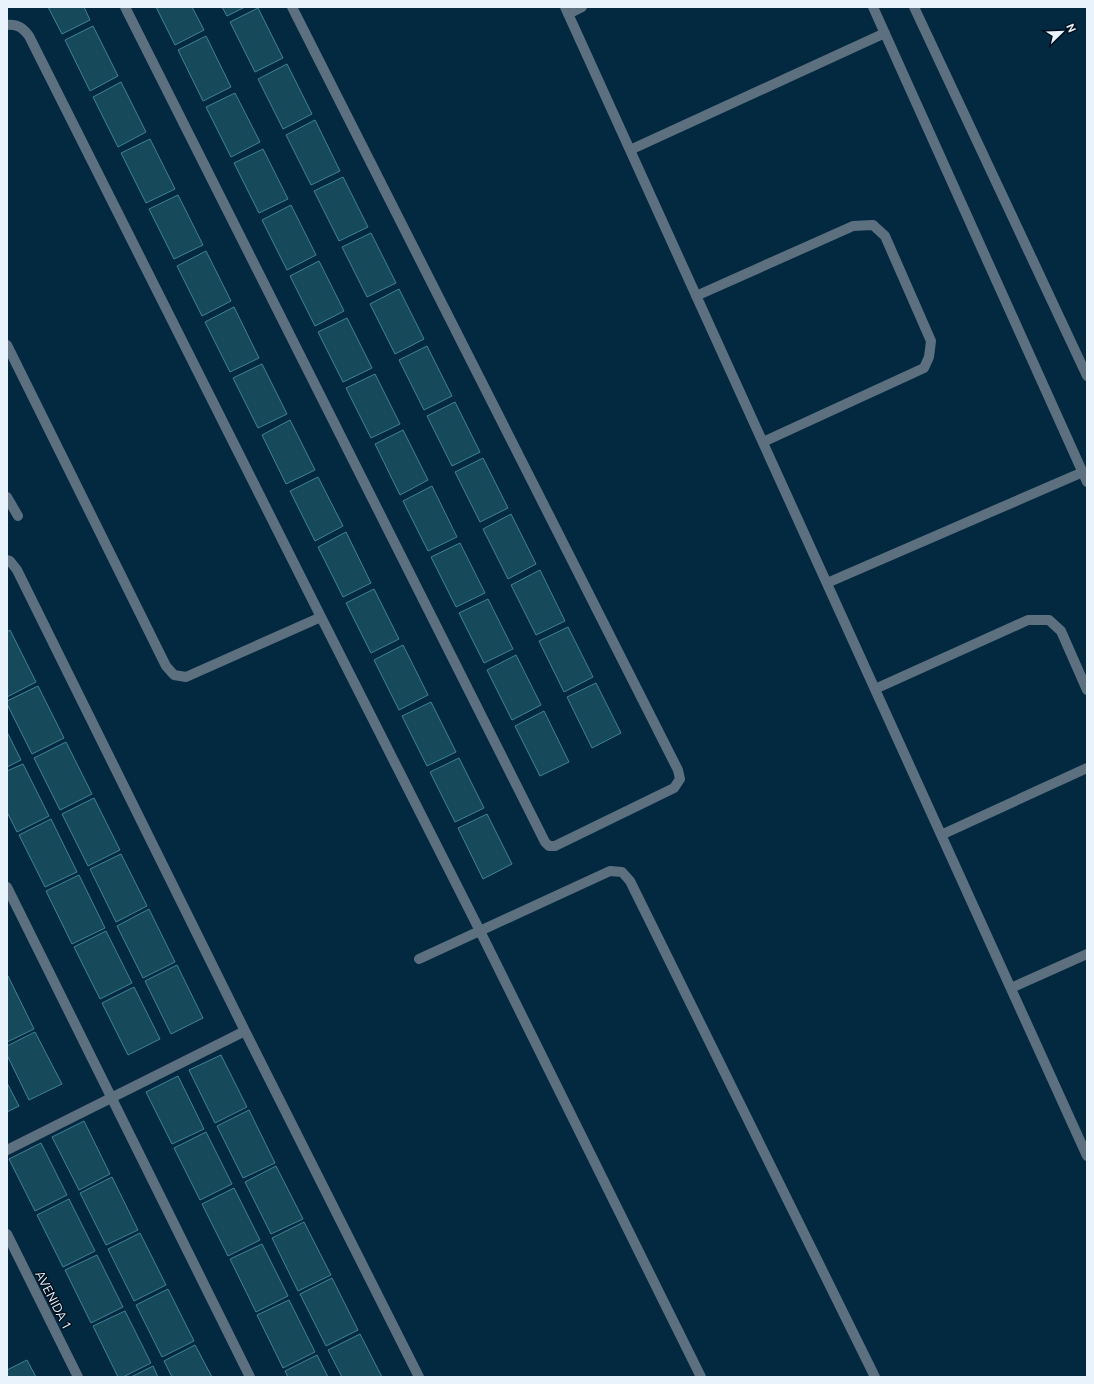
<svg xmlns="http://www.w3.org/2000/svg" width="1094" height="1384" font-family="Ubuntu,sans-serif">
<rect width="100%" height="100%" fill="#032940"/>
<path fill="#164a5a" stroke="#408298" d="M48,7H84L90,20L62,34Z
M156,7H192L204,30L175,45Z
M222,7H245L227,16Z
M258,8L283,58L255,72L230,22Z
M93,26L118,76L90,91L65,40Z
M206,36L231,87L203,101L178,50Z
M287,64L312,114L283,129L258,79Z
M121,82L146,132L118,147L93,97Z
M235,93L260,142L231,157L206,107Z
M315,120L340,171L311,185L286,135Z
M150,139L175,189L146,203L121,153Z
M263,149L288,199L259,213L234,163Z
M343,177L368,227L339,241L314,191Z
M178,195L203,245L174,259L149,209Z
M291,205L316,255L287,270L262,220Z
M371,233L396,283L367,297L342,247Z
M206,251L231,301L202,316L177,266Z
M319,261L344,311L315,326L290,276Z
M399,289L424,339L395,354L370,304Z
M234,307L259,358L230,372L205,322Z
M347,318L372,368L343,382L318,332Z
M427,346L452,396L424,410L399,360Z
M262,364L287,414L258,428L233,378Z
M375,374L400,424L371,438L346,388Z
M455,402L480,452L452,466L427,416Z
M290,420L315,470L286,484L262,435Z
M403,430L428,480L400,495L375,444Z
M483,458L508,508L480,522L455,472Z
M318,477L343,526L315,541L290,491Z
M432,486L457,537L428,551L403,501Z
M511,514L536,564L508,579L483,529Z
M346,532L371,583L343,597L318,547Z
M460,543L485,593L456,607L431,557Z
M540,570L565,621L536,635L511,585Z
M374,589L399,639L371,653L346,603Z
M488,599L513,649L484,663L459,613Z
M568,627L593,677L564,692L539,641Z
M10,630L36,682L7,697V632Z
M403,645L428,695L399,710L374,660Z
M516,655L541,705L512,720L487,670Z
M596,683L621,733L592,748L567,697Z
M38,686L64,738L32,754L7,704V701Z
M431,702L456,752L427,766L402,716Z
M544,711L569,762L540,776L515,726Z
M7,732L21,760L7,767Z
M66,742L92,794L60,810L34,758Z
M459,758L484,808L455,822L430,772Z
M23,764L49,816L17,832L7,812V771Z
M94,798L120,850L88,866L62,814Z
M487,814L512,864L483,879L458,828Z
M51,819L77,872L45,887L19,835Z
M121,854L147,906L116,922L90,869Z
M79,875L105,928L72,944L46,891Z
M149,909L175,962L143,978L117,926Z
M106,931L132,983L100,999L74,947Z
M177,965L203,1018L171,1034L145,981Z
M8,976L34,1029L7,1042V977Z
M134,987L160,1039L128,1055L102,1003Z
M35,1032L62,1084L29,1100L7,1055V1046Z
M221,1055L247,1107L215,1123L189,1070Z
M178,1076L204,1129L172,1144L146,1092Z
M7,1083L19,1106L7,1112Z
M249,1110L275,1163L243,1178L217,1126Z
M84,1121L110,1174L79,1190L52,1137Z
M206,1132L232,1184L200,1200L174,1148Z
M41,1143L67,1195L35,1211L9,1159Z
M276,1166L303,1219L271,1234L245,1182Z
M112,1177L138,1230L106,1245L80,1193Z
M234,1188L260,1240L228,1256L202,1204Z
M69,1199L95,1251L63,1267L37,1215Z
M304,1222L331,1275L298,1291L272,1238Z
M140,1233L166,1285L134,1301L108,1249Z
M262,1244L288,1296L256,1312L230,1259Z
M97,1255L123,1307L91,1323L65,1270Z
M332,1278L358,1330L326,1346L300,1294Z
M168,1289L194,1341L162,1357L136,1305Z
M289,1300L315,1352L283,1368L257,1315Z
M125,1311L151,1363L123,1377H118L93,1326Z
M360,1334L382,1377H342L328,1350Z
M195,1345L212,1377H172L164,1361Z
M317,1355L328,1377H288L285,1371Z
M27,1360L36,1377H7V1370Z
M153,1366L158,1377H131Z"/>
<g fill="none" stroke-linecap="round" stroke-linejoin="round">
<path stroke="#5d7080" stroke-width="10" d="M125,7L545,842L549,846H555L674,788L680,779L678,770L292,7
M565,7L1087,1156
M873,7L1087,482
M914,7L1087,376
M568,14L582,7
M7,25C18,24 23,28 29,36L321,617L480,931L701,1377
M630,150L885,33
M696,296L853,226L873,225L885,236L931,341L929,357L924,368L763,442
M7,345L166,666L174,675L186,677L321,617
M7,497L18,516
M7,560L10,561L17,570L245,1031L419,1377
M827,583L1083,472
M875,689L1028,620H1049L1061,631L1087,690
M941,835L1087,768
M7,887L250,1377
M419,959L610,871L622,872L630,881L875,1377
M1011,988L1087,954
M7,1150L245,1031
M7,1234L78,1377"/>
</g>
<g text-anchor="middle" stroke-width="3" stroke-linejoin="round" paint-order="stroke">
<g font-size="13" fill="#e9f3fb" stroke="#01101e">
<text transform="translate(54 1300) rotate(63)" y="5">AVENIDA 1</text>
</g>
</g>
<rect width="1094" height="1384" fill="none" stroke="#e9f3fb" stroke-width="16"/>
<g transform="translate(1062 32) rotate(67)" stroke="#01101e" stroke-width="3" paint-order="stroke">
<path d="M0-3L7 15L0 10L-7 15Z" fill="#e9f3fb"/>
<text y="-6" font-size="11" font-weight="bold" text-anchor="middle" fill="#e9f3fb">N</text>
</g>
</svg>
